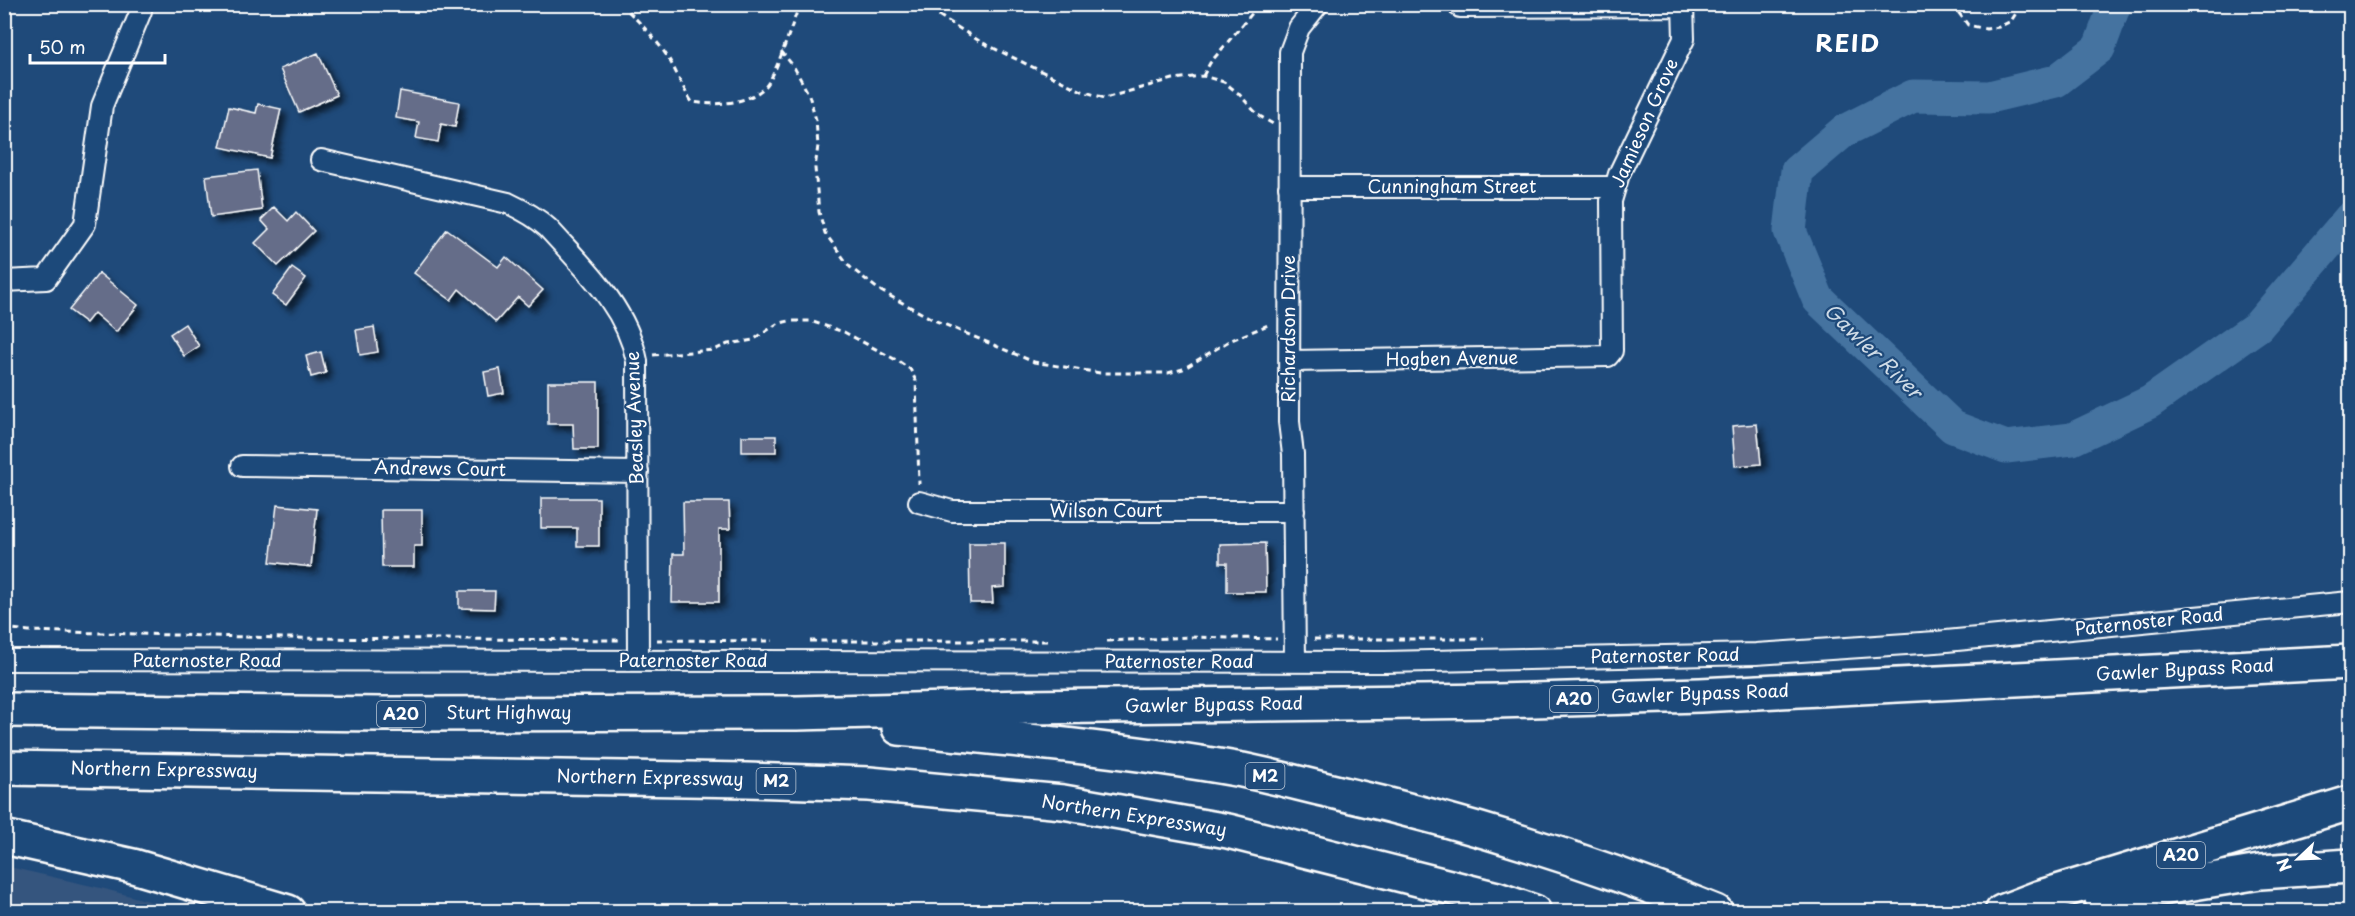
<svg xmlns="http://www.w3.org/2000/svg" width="2355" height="916" font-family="'Playpen Sans',sans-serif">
<defs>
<filter id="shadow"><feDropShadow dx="5.5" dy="5.5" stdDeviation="3" flood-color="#0009"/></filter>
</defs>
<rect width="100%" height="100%" fill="#1f4a7a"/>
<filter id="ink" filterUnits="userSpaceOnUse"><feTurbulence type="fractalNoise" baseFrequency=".0167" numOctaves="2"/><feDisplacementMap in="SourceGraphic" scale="12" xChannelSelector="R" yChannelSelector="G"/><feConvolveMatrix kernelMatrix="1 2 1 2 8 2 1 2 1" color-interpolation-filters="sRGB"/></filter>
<g filter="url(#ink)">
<path fill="#34547e" d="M5,866L105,889L185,911H5Z"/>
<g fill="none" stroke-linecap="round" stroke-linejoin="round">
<path stroke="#4573a0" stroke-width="33" d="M2115,4L2099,48L2056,81L1989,97L1913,96L1844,131L1797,171L1790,231L1818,299L1953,427L2006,447L2072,439L2150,402L2258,326L2350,218"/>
</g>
<path fill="#656d89" stroke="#fff" stroke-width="1.5" filter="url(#shadow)" d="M318,53L337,95L299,112L280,69Z
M400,91L459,102L455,127L441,124L438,142L416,138L419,122L396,118Z
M258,104L281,109L270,158L220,147L229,107L256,113Z
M257,170L262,210L211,217L206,176Z
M274,207L288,221L296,212L314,231L278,266L255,243L269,229L261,220Z
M447,229L498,267L506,257L543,290L528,306L518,297L496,322L459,289L451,300L414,273Z
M292,268L306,278L286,305L272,295Z
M99,273L138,305L116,332L94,313L86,323L69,310Z
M185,324L199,346L184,356L170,334Z
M374,327L378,352L360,355L356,330Z
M321,352L326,373L311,377L306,356Z
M500,369L504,393L488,396L484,372Z
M548,382H598V449H574L573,424H548Z
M1757,424L1761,464L1735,466L1732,426Z
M742,436H776V452H742Z
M541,498H599V546H577V528H541Z
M683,502H729L730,529H719V602H672L673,554H684Z
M277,505L317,509L311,567L270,562Z
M381,510H422V546H414V567H382Z
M969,543H1005V587L992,588L993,603H970Z
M1265,543L1266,592H1227V563H1220V544Z
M459,591H495L494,609L459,608Z"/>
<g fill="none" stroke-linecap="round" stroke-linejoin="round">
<defs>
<path id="minor" d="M1457,4L1460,7L1683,6
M321,160L508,203C523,210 536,217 548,228C584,268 626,306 637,361L638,661
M1289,187H1615
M4,281L46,279L85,224L102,106L141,11L139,4
M1290,361L1608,356L1612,351L1611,201L1619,174L1684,39L1683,4
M242,466L638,472
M919,502L952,511H1294
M4,660L1385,662L1756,654L1936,642L2350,602
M1295,662L1293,454L1289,422L1290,52L1299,28L1318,4"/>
<path id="motorway" d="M4,710L382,714L797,713L1026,707L1496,701L1700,695L2350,662
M899,728C1014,739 1129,750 1242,770C1272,776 1301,784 1331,791C1462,821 1591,861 1716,912
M4,768L747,780L869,784L1063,802L1228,831L1497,899L1534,912
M4,837L133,866L288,912
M2102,898L2260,872L2350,866
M2002,912L2041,897L2350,803"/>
</defs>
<use href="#minor" stroke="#fff" stroke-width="24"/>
<use href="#motorway" stroke="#fff" stroke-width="38"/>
<path stroke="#fff" stroke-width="3" stroke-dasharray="6 4.5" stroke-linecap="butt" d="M621,4C639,22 657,39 670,61C678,75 683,89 692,102C716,106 749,104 766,86C776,75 793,21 800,4
M921,4L981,42L1082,91L1105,98L1173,79L1203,76L1224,82L1238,93L1258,115L1273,124
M1952,4L1968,25L1986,29L1999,27L2011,21L2022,4
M781,51L794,67L809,95L816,120L818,146L815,168L819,212L825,233L850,267L879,290L934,320L1034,362L1100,373H1168L1183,369L1229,341L1268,325
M1203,76L1210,63L1260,4
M653,355L714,350L728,344L753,340L777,324L789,321H810L844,332L898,361L910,369L916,381L919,484
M4,628L29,631L282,638L620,640
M1314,639H1484
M657,640L773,641
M810,641H1049
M1107,641L1190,637L1277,639"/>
<use href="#minor" stroke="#1f4a7a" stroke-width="20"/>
<use href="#motorway" stroke="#1f4a7a" stroke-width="33"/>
</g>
</g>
<g text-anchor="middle" stroke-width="4.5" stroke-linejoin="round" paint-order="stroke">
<g fill="#1f4a7a" stroke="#bcc9d7" stroke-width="1.5">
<rect x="1550" y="686" width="48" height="26" rx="4.5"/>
<rect x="377" y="701" width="48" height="26" rx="4.5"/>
<rect x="1245.5" y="763" width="39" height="26" rx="4.5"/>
<rect x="756.5" y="768" width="39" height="26" rx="4.5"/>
<rect x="2157" y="842" width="48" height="26" rx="4.5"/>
</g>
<g font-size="16" font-weight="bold" fill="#fff">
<text x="1574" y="705">A20</text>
<text x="401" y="720">A20</text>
<text x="1265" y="782">M2</text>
<text x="776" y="787">M2</text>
<text x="2181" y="861">A20</text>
</g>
<g font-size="18" fill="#fff" stroke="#1f4a7a">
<text transform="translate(1645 123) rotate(-66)" y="6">Jamieson Grove</text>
<text x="1452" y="193">Cunningham Street</text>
<text transform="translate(1289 329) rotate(-90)" y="6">Richardson Drive</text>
<text transform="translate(1452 359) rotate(-1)" y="6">Hogben Avenue</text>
<text transform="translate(635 418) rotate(-92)" y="6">Beasley Avenue</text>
<text transform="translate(440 469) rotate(1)" y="6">Andrews Court</text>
<text x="1106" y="517">Wilson Court</text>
<text transform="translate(2149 622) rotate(-6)" y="6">Paternoster Road</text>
<text transform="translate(1665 656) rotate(-1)" y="6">Paternoster Road</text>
<text x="207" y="667">Paternoster Road</text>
<text x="693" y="667">Paternoster Road</text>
<text x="1179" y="668">Paternoster Road</text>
<text transform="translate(2185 670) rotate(-3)" y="6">Gawler Bypass Road</text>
<text transform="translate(1700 694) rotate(-2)" y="6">Gawler Bypass Road</text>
<text transform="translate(1214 705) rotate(-1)" y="6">Gawler Bypass Road</text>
<text x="509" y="719">Sturt Highway</text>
<text transform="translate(164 770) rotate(1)" y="6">Northern Expressway</text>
<text transform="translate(650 778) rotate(1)" y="6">Northern Expressway</text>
<text transform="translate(1134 816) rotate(9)" y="6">Northern Expressway</text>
</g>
<g font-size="20" font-style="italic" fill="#d0dce7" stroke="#1f4a7a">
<text transform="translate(1873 351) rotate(44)" y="7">Gawler River</text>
</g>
<g font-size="24" font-weight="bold" letter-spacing="1.5" fill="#fff" stroke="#1f4a7a">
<text x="1848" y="52">REID</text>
</g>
</g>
<rect width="2355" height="916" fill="none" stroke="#1f4a7a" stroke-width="24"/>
<rect x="12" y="12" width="2331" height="892" fill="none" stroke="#fff" stroke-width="2" filter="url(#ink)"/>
<g transform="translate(2298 859) rotate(247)" stroke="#1f4a7a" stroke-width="4.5" paint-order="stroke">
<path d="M0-4.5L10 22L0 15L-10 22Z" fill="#ffffff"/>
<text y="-9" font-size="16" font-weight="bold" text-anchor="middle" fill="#ffffff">N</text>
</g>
<path d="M30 54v9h135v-9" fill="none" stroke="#ffffff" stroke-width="3"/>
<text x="39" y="54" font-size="18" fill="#ffffff" stroke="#1f4a7a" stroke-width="4.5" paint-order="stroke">50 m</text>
</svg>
